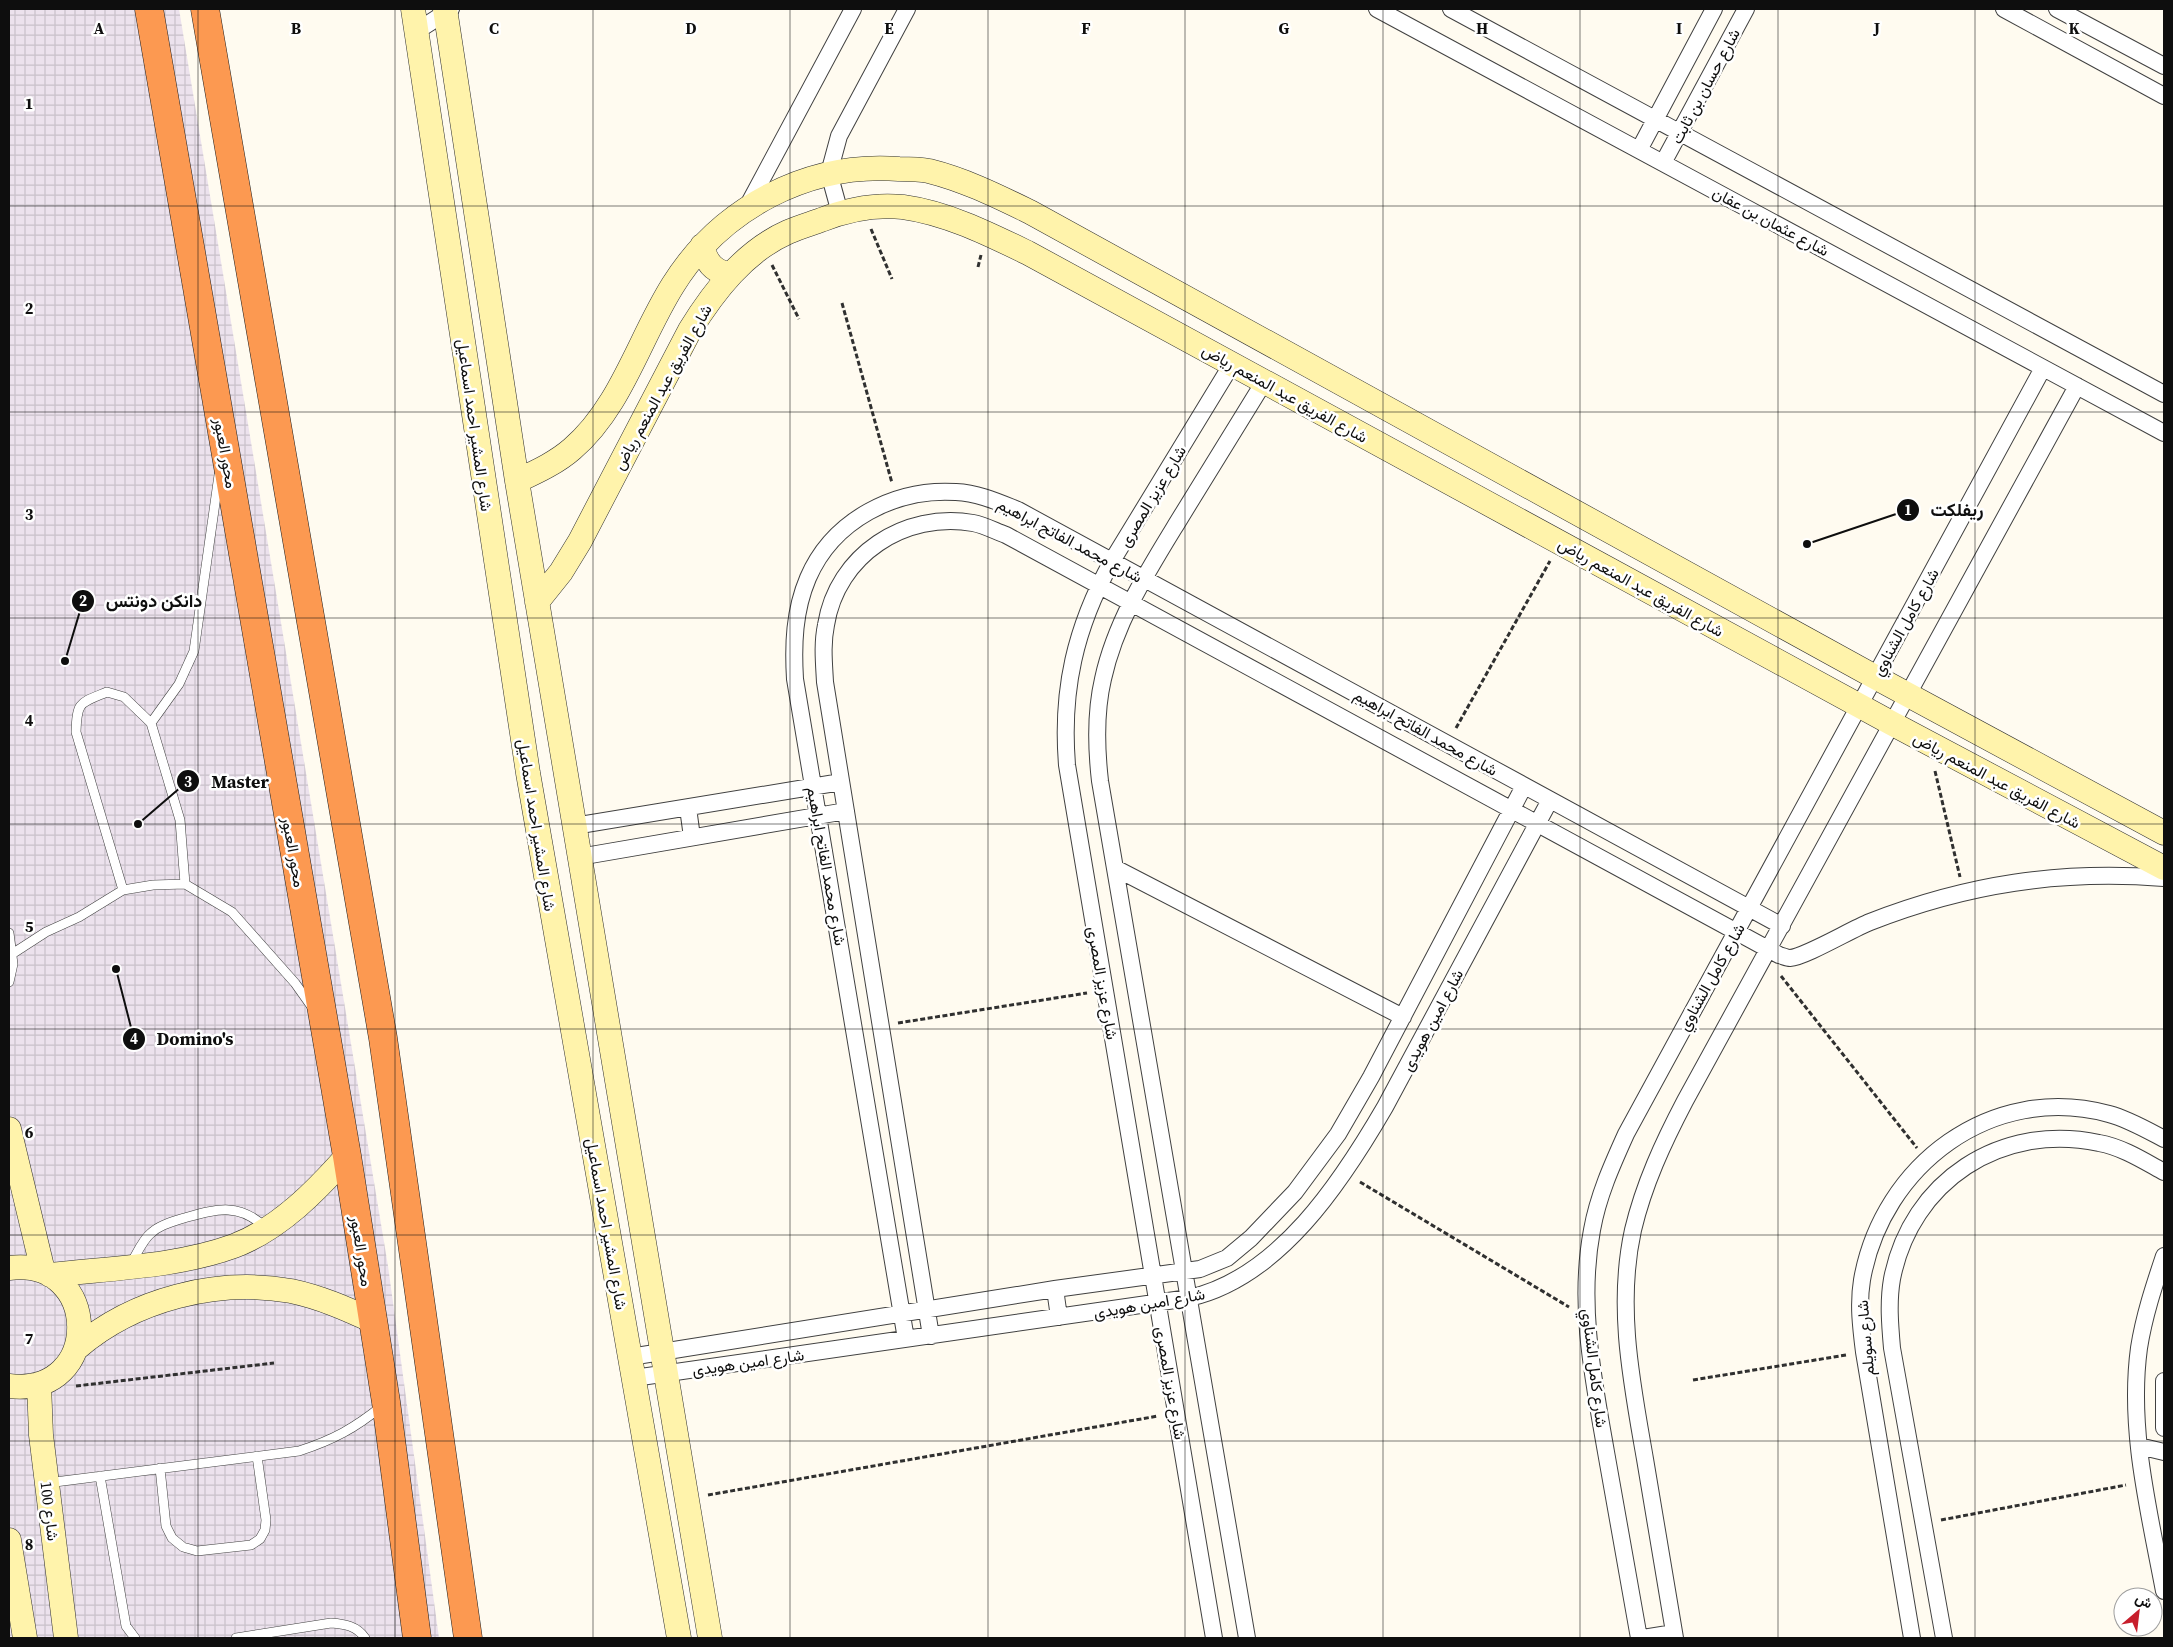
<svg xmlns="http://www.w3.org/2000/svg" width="2173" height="1647" font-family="'Source Serif 4',Vazirmatn,serif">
<defs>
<pattern id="industrial-grid" width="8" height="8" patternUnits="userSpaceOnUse" patternTransform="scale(1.25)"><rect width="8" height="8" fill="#ece2ed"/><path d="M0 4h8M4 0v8" fill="none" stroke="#c9c1ca"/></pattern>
</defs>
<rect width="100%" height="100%" fill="#fffbf0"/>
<path fill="url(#industrial-grid)" d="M9,9H179L388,1266L439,1638H9Z"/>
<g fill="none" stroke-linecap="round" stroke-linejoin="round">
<defs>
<path id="lane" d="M151,723L179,684L194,651L219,475
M123,890L76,732C77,701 80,703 107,692L124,697L151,723L180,820L185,884
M9,933L13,964L9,982
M12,954L46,932L79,917L123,890L153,885L185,884L232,912L295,983L312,1007
M131,1263C137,1254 142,1241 150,1234C159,1225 172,1222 184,1218C217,1209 239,1202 266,1228
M160,1468L166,1526L172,1538L183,1547L197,1551L251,1545L260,1539L265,1530L266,1520L257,1456
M100,1476L126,1626L135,1638
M47,1483L299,1451C333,1440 355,1428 382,1406
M236,1638L331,1623C345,1624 357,1626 365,1638"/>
<path id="street" d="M1377,9L2164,433
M1451,9L2164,394
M2004,9L2164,96
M2057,9L2164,66
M417,31L451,9
M1639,150L1714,9
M1663,163L1746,9
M747,207L853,9
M840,213L829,173L839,136L907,9
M688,808L692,837
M574,826L841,782
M579,857L846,811
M1115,868L1403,1017
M2164,1256C2154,1286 2144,1316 2139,1348C2128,1429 2149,1511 2164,1591
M1055,1289L1059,1317
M931,1336L825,682C824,663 822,644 826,625C837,555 905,511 973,523C984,525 995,531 1006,535L1779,955C1783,956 1787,958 1790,958C1805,957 1852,929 1870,922C1967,884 2060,870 2164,878
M906,1339L795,679C793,645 794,611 808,578C833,520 895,488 956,492C978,493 998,502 1018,510L1782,926
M630,1357L1055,1289L1200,1269L1227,1258L1251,1238L1295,1192L1338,1134L1371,1077L1524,786
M634,1378L1189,1298C1279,1278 1342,1181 1385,1107L1550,800
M2164,1381V1428
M2139,1446L2164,1452
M1214,1638L1067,765C1061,690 1075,628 1112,561L1232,364
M1247,1638L1100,781C1096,746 1095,713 1103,679C1116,619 1151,566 1182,515C1210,470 1237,426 1264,382
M1639,1638C1628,1576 1617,1514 1606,1452C1593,1378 1578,1304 1592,1230C1598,1196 1612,1165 1626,1134L2043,368
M1643,1638L1674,1633
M1675,1638C1665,1579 1655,1519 1645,1459C1632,1384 1616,1307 1633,1230C1644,1184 1663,1143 1685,1101L2077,386
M1912,1638L1864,1352C1861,1328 1858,1304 1862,1280C1882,1165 1992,1082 2109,1114C2128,1119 2147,1130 2164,1139
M1944,1638L1892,1348C1890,1325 1888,1302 1892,1279C1911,1181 2001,1122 2099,1143C2122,1147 2144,1161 2164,1172"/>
<path id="secondary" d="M413,9L528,773L679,1638
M445,9L517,481L710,1638
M702,246C706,262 714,273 731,274
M517,481C536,472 556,463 572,449C621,407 639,339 673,285C721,208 808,162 899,169C909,169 919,169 929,171C965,180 997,196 1030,212L1875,677L2164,833
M537,602L561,572L580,541L690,330C714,291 745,251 788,232C799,227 810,224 821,220C846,210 875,204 903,207C947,213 989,234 1028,253L1893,724L2164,868
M9,1129L43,1271
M9,1268C101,1256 104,1397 9,1386
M50,1275C111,1268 176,1267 234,1246C279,1229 316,1191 347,1156
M77,1348C134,1299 217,1278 291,1291C320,1297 347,1309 373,1321
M39,1384L41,1435L66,1638
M9,1540L25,1638"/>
<path id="highway" d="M149,9L347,1156L386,1402L417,1638
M205,9L383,1038L468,1638"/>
</defs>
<use href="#lane" stroke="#414141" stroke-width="10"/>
<use href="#street" stroke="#414141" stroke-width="18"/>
<use href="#secondary" stroke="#303030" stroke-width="25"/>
<use href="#highway" stroke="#1f1f1f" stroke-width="29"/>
<path stroke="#303030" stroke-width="3" stroke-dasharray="5 2.5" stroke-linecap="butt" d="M871,229L892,279
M772,265L799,319
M978,267L981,255
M842,303L892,483
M1456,728L1550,561
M1935,771L1960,877
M1781,976L1917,1148
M898,1023L1087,993
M1360,1182L1569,1307
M1693,1380L1846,1355
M76,1386L274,1363
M708,1495L1158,1416
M1941,1520L2126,1485"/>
<use href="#lane" stroke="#fff" stroke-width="9"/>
<use href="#street" stroke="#fff" stroke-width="16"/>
<use href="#secondary" stroke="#fff3ab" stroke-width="24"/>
<use href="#highway" stroke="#fc9951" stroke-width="28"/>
</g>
<path fill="none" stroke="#0e0e0e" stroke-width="1" stroke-opacity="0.55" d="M198,9V1638M395,9V1638M593,9V1638M790,9V1638M988,9V1638M1185,9V1638M1383,9V1638M1580,9V1638M1778,9V1638M1975,9V1638M9,206H2164M9,412H2164M9,618H2164M9,824H2164M9,1029H2164M9,1235H2164M9,1441H2164"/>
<g text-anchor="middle" stroke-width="5" stroke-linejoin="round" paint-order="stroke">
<g font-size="16" fill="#0e0e0e" stroke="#fff">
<text transform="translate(1705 86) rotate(-62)" y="6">شارع حسان بن ثابت</text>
<text transform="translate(1771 221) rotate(28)" y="6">شارع عثمان بن عفان</text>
<text transform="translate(662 387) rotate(-61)" y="6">شارع الفريق عبد المنعم رياض</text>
<text transform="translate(1285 393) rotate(29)" y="6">شارع الفريق عبد المنعم رياض</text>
<text transform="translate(475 425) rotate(82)" y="6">شارع المشير احمد اسماعيل</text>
<text transform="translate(226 453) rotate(80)" y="6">محور العبور</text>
<text transform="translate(1152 496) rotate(-59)" y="6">شارع عزيز المصرى</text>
<text transform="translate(1070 540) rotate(28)" y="6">شارع محمد الفاتح ابراهيم</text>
<text transform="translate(1641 587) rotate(29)" y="6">شارع الفريق عبد المنعم رياض</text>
<text transform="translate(1905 622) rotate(-61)" y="6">شارع كامل الشناوي</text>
<text transform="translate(1426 732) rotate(29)" y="6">شارع محمد الفاتح ابراهيم</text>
<text transform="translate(1997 780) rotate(28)" y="6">شارع الفريق عبد المنعم رياض</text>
<text transform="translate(537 825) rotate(81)" y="6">شارع المشير احمد اسماعيل</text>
<text transform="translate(294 852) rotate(80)" y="6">محور العبور</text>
<text transform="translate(827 866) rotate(80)" y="6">شارع محمد الفاتح ابراهيم</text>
<text transform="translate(1711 977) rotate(-61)" y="6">شارع كامل الشناوي</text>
<text transform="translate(1103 983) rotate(80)" y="6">شارع عزيز المصرى</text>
<text transform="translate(1432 1020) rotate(-62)" y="6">شارع امين هويدى</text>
<text transform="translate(607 1224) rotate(80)" y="6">شارع المشير احمد اسماعيل</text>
<text transform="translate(362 1251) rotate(81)" y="6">محور العبور</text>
<text transform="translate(1149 1303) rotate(-10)" y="6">شارع امين هويدى</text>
<text transform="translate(1865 1338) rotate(-95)" y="6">شارع سويلم</text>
<text transform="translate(748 1362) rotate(-8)" y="6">شارع امين هويدى</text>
<text transform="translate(1595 1368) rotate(83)" y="6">شارع كامل الشناوي</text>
<text transform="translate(1171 1383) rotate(80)" y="6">شارع عزيز المصرى</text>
<text transform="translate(50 1511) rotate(83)" y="6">شارع 100</text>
</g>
</g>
<g font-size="16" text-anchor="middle" font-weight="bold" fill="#0e0e0e" stroke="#fff" stroke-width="5" stroke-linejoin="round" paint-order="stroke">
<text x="99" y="34">A</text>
<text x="296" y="34">B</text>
<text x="494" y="34">C</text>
<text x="691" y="34">D</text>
<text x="889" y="34">E</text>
<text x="1086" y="34">F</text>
<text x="1284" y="34">G</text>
<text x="1482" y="34">H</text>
<text x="1679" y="34">I</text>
<text x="1877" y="34">J</text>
<text x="2074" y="34">K</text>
<text x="29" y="109">1</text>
<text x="29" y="314">2</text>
<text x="29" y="520">3</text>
<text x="29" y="726">4</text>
<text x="29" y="932">5</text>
<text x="29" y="1138">6</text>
<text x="29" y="1344">7</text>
<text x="29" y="1550">8</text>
</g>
<path fill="none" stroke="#0e0e0e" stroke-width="2" d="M1807 544L1908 510M65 661L83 601M138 824L188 781M116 969L134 1039"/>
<g fill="#0e0e0e" stroke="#fff" stroke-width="2">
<circle cx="1807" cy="544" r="5"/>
<circle cx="65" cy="661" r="5"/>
<circle cx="138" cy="824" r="5"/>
<circle cx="116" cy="969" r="5"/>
<circle cx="1908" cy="510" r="12"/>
<circle cx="83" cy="601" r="12"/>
<circle cx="188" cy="781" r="12"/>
<circle cx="134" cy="1039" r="12"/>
</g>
<g font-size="15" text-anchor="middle" font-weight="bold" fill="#fff">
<text x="1908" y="515">1</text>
<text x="83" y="606">2</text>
<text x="188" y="787">3</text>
<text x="134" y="1044">4</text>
</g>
<g font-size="18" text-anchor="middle" font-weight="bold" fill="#0e0e0e" stroke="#fff" stroke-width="5" stroke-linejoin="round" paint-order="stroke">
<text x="1957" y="516">ريفلكت</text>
<text x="154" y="607">دانكن دونتس</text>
<text x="240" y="788">Master</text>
<text x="195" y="1045">Domino's</text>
</g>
<rect width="2173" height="1647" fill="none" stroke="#0e0e0e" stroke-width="20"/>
<g transform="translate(2138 1612) rotate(28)"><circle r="24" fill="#ffffff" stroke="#9f9f9f"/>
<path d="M0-4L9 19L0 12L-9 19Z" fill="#c71e2c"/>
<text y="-8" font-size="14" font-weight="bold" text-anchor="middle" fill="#0e0e0e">ش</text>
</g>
</svg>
